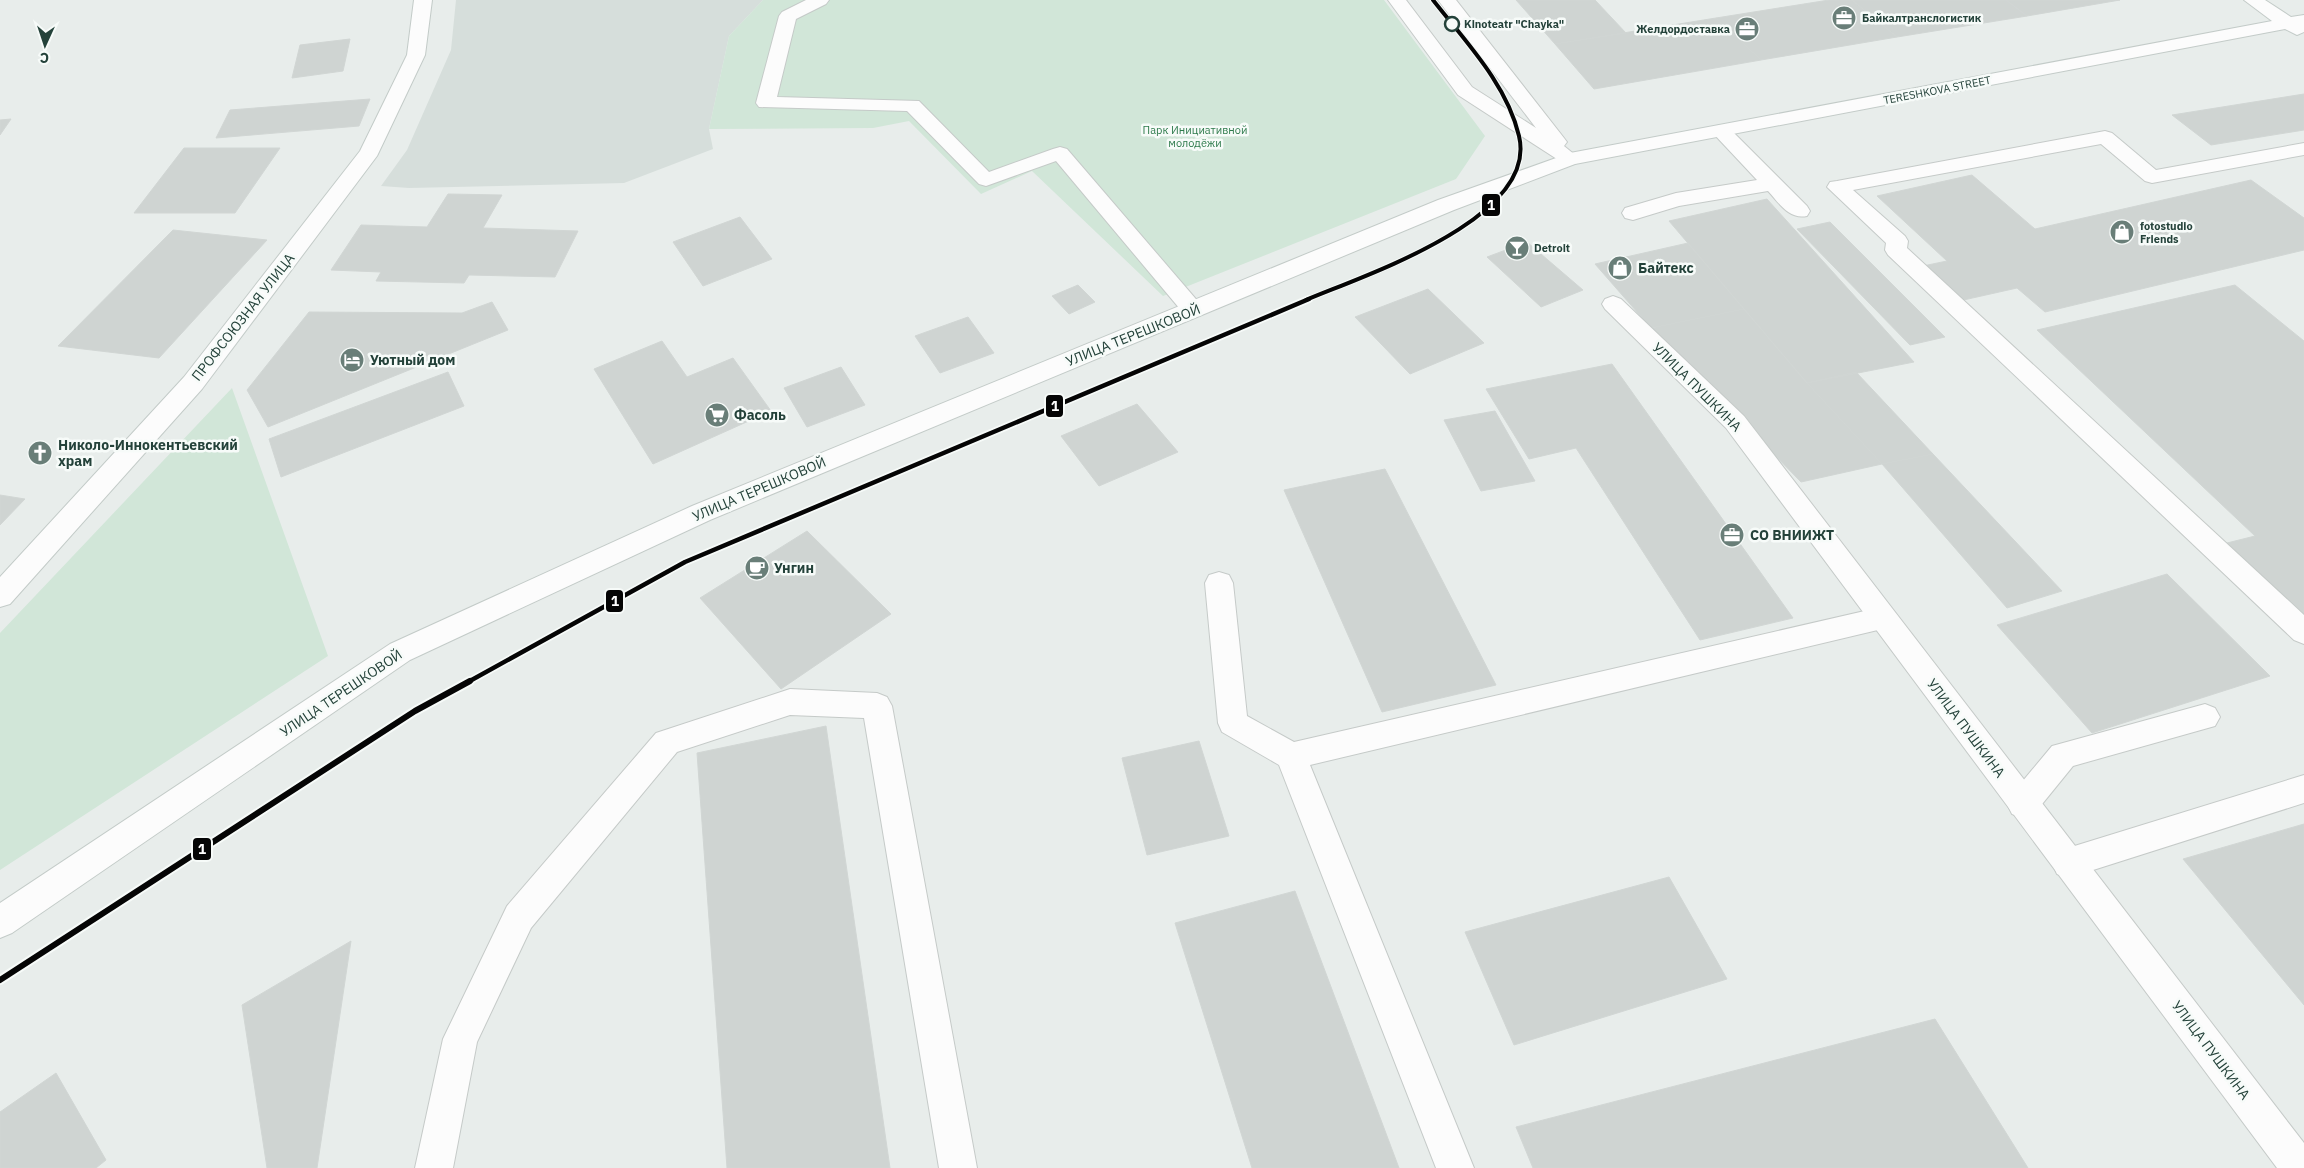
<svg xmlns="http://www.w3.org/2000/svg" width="2304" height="1168" font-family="'IBM Plex Sans',sans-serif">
<rect width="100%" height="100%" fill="#e8edeb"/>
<path fill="#d6dedb" d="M456,0H763L729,36L709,129L713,149L624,183L409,188L381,186L407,150L451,50Z"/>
<path fill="#d1e6d8" d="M763,0H1384L1485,136L1456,179L1163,296L1032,171L981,194L909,121L873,128L709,129L729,36Z
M232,388L328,656L0,870V633Z"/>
<path fill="#cfd4d2" stroke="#d1d6d4" d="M1516,0H1595L1626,33L1555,44Z
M1829,0H1852L1897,37L1761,60L1716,18Z
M1852,0H2006L2027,16L1897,37Z
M2006,0H2120L2027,16Z
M1716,18L1761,60L1594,89L1555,44Z
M350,39L343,71L292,78L300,45Z
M2304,94V130L2211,145L2172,115Z
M370,99L359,126L216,138L230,110Z
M11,119L0,135V120Z
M184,148H280L235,213H134Z
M1972,175L2035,229L2251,180L2304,218V250L2045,312L2017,288L1959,301L1923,266L1947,261L1877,196Z
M448,194L502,195L483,228L578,231L555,277L469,275L464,283L376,281L381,272L331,270L361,225L427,227Z
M1767,199L1914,362L1807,383L1669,221Z
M740,217L772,259L703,286L673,242Z
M1830,222L1945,337L1910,345L1797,229Z
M173,230L267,240L159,358L58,346Z
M1527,242L1583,290L1541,307L1487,257Z
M1688,243L1744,309L1651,328L1595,264Z
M1078,285L1095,302L1069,314L1052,296Z
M2235,285L2304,341V617L2227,543L2255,536L2037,330Z
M1428,289L1484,343L1410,374L1355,317Z
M492,302L508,330L268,427L247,390L309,312L462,313Z
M1744,309L1807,383L1882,464L1801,482L1651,328Z
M968,317L994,353L940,373L915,336Z
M662,341L687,377L733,358L771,411L653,464L594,369Z
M1612,364L1793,618L1700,640L1576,448L1529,459L1486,389Z
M841,367L865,405L807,427L784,388Z
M448,372L464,406L281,477L269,439Z
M1856,372L1933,454L1882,464L1807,383Z
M1137,404L1178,452L1099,486L1061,436Z
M1495,411L1535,481L1481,491L1444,420Z
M1933,454L2062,591L2007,608L1882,464Z
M1385,469L1496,685L1382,712L1284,490Z
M0,495L25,499L0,525Z
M807,531L891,614L781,689L700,598Z
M2167,574L2270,676L2092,733L1997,625Z
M826,726L890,1168H727L697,753Z
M1199,741L1229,836L1147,855L1122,758Z
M2304,824V1005L2183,859Z
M1669,877L1727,979L1514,1045L1465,932Z
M1295,891L1399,1168H1252L1175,923Z
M351,941L317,1168H267L242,1005Z
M1935,1019L2028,1168H1533L1516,1127Z
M56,1073L106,1160L96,1168H0V1112Z"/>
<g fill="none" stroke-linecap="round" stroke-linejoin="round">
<defs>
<path id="lane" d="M806,0H829L826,4L796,19L777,97L919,101L989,172L1053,149L1060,147L1067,149L1201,305L1204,310L1201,315L1193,318L1185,315L1056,161L986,186L979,184L907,111L759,107L756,103L779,16L782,12Z
M1721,125L1728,127L1807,206L1810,211L1807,216C1789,220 1779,203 1768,191L1679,206L1633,220L1625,218L1622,213L1625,208L1676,193L1757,180L1711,131L1714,127Z
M2105,131L2112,133L2156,170L2304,143V155L2152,183L2145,181L2101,144L1853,190L1905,236L1908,241L1907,248L2304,615V644L2294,640L1888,255L1885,250L1886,243L1827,187L1830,182L1837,181Z
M1219,572L1229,575L1233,583L1247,716L1294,742L1882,607L1892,610L1896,618L1892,626L1882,629L1310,765L1474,1168H1436L1279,765L1222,732L1218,723L1205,583L1209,575Z
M790,689L877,693L887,697L892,706L977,1168H939L864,718L790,715L677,752L531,928L477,1042L453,1168H415L443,1039L507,906L656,733Z
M2205,704L2215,708L2220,717L2215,726L2073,766L2034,814L2023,818L2012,814L2007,804L2012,794L2052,746Z
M2304,775V803L2068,878L2057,874L2052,863L2057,852L2068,848Z"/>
<path id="street" d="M1388,0H1406L1472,87L1536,128L1438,0H1456L1564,138L1567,142L1564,146L1580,159L1577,163L1570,165L1563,163L1458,95Z
M1613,296L1621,299L1744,416L2304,1143V1168H2277L1726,428L1605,309L1602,304L1605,299Z"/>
<path id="secondary" d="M414,0H432L425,55L377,156L202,389L10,604L0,607V577L184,377L360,151L407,55Z
M2244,0H2265L2291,17L2304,15V32L2297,35L2285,29L1575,164L1454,210L710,520L410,660L12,933L0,938V903L390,644L692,506L1438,200L1570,153L2272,21Z"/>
</defs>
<use href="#lane" stroke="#c5cac8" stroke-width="2"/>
<use href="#street" stroke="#c5cac8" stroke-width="2"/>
<use href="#secondary" stroke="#c3cbc8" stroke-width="2"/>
<use href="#lane" fill="#fcfcfc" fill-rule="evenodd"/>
<use href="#street" fill="#fcfcfc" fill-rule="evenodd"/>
<use href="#secondary" fill="#fcfcfc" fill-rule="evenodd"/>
<defs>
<path id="tram-1-far2" d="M1306,300C1362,276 1539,219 1519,136C1507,84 1465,41 1433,0"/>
<path id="tram-1-far1" d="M468,682L685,562L1309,299"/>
<path id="tram-1" d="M0,980L415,711L470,681"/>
</defs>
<use href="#tram-1-far2" stroke="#f7fbf9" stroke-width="6"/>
<use href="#tram-1-far1" stroke="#f7fbf9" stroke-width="8"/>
<use href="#tram-1" stroke="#f7fbf9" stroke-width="10"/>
<use href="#tram-1-far2" stroke="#050505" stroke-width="4"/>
<use href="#tram-1-far1" stroke="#050505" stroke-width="4.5"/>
<use href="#tram-1" stroke="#050505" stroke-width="6"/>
</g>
<defs>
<symbol id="office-disc" viewBox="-11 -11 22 22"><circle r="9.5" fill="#697e78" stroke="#f7fbf9"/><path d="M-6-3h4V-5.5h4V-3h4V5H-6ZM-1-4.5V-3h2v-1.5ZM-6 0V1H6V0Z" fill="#fff"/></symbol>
<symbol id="shop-disc" viewBox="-11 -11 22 22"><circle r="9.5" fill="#697e78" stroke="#f7fbf9"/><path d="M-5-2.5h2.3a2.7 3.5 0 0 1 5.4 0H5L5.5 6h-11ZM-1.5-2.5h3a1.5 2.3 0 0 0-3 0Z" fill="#fff"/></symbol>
<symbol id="bar-disc" viewBox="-11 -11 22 22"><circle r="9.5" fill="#697e78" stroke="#f7fbf9"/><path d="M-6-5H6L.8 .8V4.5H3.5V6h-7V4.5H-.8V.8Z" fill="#fff"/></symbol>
<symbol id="hotel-disc" viewBox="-11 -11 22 22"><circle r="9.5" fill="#697e78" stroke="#f7fbf9"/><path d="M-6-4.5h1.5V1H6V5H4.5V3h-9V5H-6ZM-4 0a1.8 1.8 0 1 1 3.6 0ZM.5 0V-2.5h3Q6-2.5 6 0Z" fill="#fff"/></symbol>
<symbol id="supermarket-disc" viewBox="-11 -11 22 22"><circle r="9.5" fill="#697e78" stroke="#f7fbf9"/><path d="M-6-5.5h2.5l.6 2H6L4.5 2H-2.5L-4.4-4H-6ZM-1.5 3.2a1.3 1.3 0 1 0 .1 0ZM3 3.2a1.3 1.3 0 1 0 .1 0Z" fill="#fff"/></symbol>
<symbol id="church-disc" viewBox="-11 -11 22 22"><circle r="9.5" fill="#697e78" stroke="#f7fbf9"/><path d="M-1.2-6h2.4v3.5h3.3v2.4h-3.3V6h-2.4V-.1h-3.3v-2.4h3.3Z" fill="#fff"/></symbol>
<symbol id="cafe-disc" viewBox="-11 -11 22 22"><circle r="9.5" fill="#697e78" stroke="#f7fbf9"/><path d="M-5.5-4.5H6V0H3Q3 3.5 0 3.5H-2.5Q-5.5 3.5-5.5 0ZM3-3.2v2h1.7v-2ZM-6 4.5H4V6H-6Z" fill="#fff"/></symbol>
</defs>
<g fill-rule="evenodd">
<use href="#office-disc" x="1830" y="4" width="28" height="28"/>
<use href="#office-disc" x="1733" y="15" width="28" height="28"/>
<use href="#shop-disc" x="2108" y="218" width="28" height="28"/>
<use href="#bar-disc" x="1503" y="234" width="28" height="28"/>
<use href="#shop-disc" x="1606" y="254" width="28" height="28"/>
<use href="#hotel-disc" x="338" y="346" width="28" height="28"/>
<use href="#supermarket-disc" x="703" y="401" width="28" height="28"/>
<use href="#church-disc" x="26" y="439" width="28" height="28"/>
<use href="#office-disc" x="1718" y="521" width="28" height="28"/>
<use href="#cafe-disc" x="743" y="554" width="28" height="28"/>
</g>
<circle fill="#f7fbf9" stroke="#24423a" stroke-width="2.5" cx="1452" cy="24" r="7"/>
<g text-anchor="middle" stroke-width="5" stroke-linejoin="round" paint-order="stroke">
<g font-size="11" font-weight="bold" fill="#24423a" stroke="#f7fbf9" text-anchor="start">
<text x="1862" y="22">Байкалтранслогистик</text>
<text x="1730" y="33" text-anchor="end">Желдордоставка</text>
<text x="2140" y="230">fotostudio<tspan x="2140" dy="13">Friends</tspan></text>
<text x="1534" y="252">Detroit</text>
</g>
<g font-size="11" font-weight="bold" fill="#24423a" stroke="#f7fbf9" text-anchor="start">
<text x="1464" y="28">Kinoteatr "Chayka"</text>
</g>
<g font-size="11" fill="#24423a" stroke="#f7fbf9">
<text transform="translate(1937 90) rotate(-11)" y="4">TERESHKOVA STREET</text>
</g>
<g font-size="11" fill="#2d7a4b" stroke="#f7fbf9">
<text x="1195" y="134">Парк Инициативной<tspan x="1195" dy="13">молодёжи</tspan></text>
</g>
<g font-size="14" font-weight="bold" fill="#24423a" stroke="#f7fbf9" text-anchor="start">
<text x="1638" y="273">Байтекс</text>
<text x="370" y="365">Уютный дом</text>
<text x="734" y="420">Фасоль</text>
<text x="58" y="450">Николо-Иннокентьевский<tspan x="58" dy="16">храм</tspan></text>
<text x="1750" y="540">СО ВНИИЖТ</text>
<text x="774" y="573">Унгин</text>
</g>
<g font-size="14" fill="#24423a" stroke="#f7fbf9">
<text transform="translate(243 317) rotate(-52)" y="5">ПРОФСОЮЗНАЯ УЛИЦА</text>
<text transform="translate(1133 335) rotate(-22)" y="5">УЛИЦА ТЕРЕШКОВОЙ</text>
<text transform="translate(1697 387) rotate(45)" y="5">УЛИЦА ПУШКИНА</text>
<text transform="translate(759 489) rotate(-23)" y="5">УЛИЦА ТЕРЕШКОВОЙ</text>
<text transform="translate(341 693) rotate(-34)" y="5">УЛИЦА ТЕРЕШКОВОЙ</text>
<text transform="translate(1966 728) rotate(53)" y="5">УЛИЦА ПУШКИНА</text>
<text transform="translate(2211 1050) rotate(53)" y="5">УЛИЦА ПУШКИНА</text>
</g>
</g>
<g stroke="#f7fbf9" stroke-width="2">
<rect x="1481" y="193" width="20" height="24" rx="5" fill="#050505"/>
<rect x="1045" y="394" width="19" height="24" rx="5" fill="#050505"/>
<rect x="605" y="589" width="19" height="24" rx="5" fill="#050505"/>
<rect x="192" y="837" width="20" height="24" rx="5" fill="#050505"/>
</g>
<g font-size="14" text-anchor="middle" font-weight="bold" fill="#fff">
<text x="1491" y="210">1</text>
<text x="1055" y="411">1</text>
<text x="615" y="606">1</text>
<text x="202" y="854">1</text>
</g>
<g transform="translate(45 45) rotate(183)" stroke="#f7fbf9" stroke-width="4" paint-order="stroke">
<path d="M0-4L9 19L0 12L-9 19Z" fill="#24423a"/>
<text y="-8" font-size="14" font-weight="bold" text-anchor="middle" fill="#24423a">С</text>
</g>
</svg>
